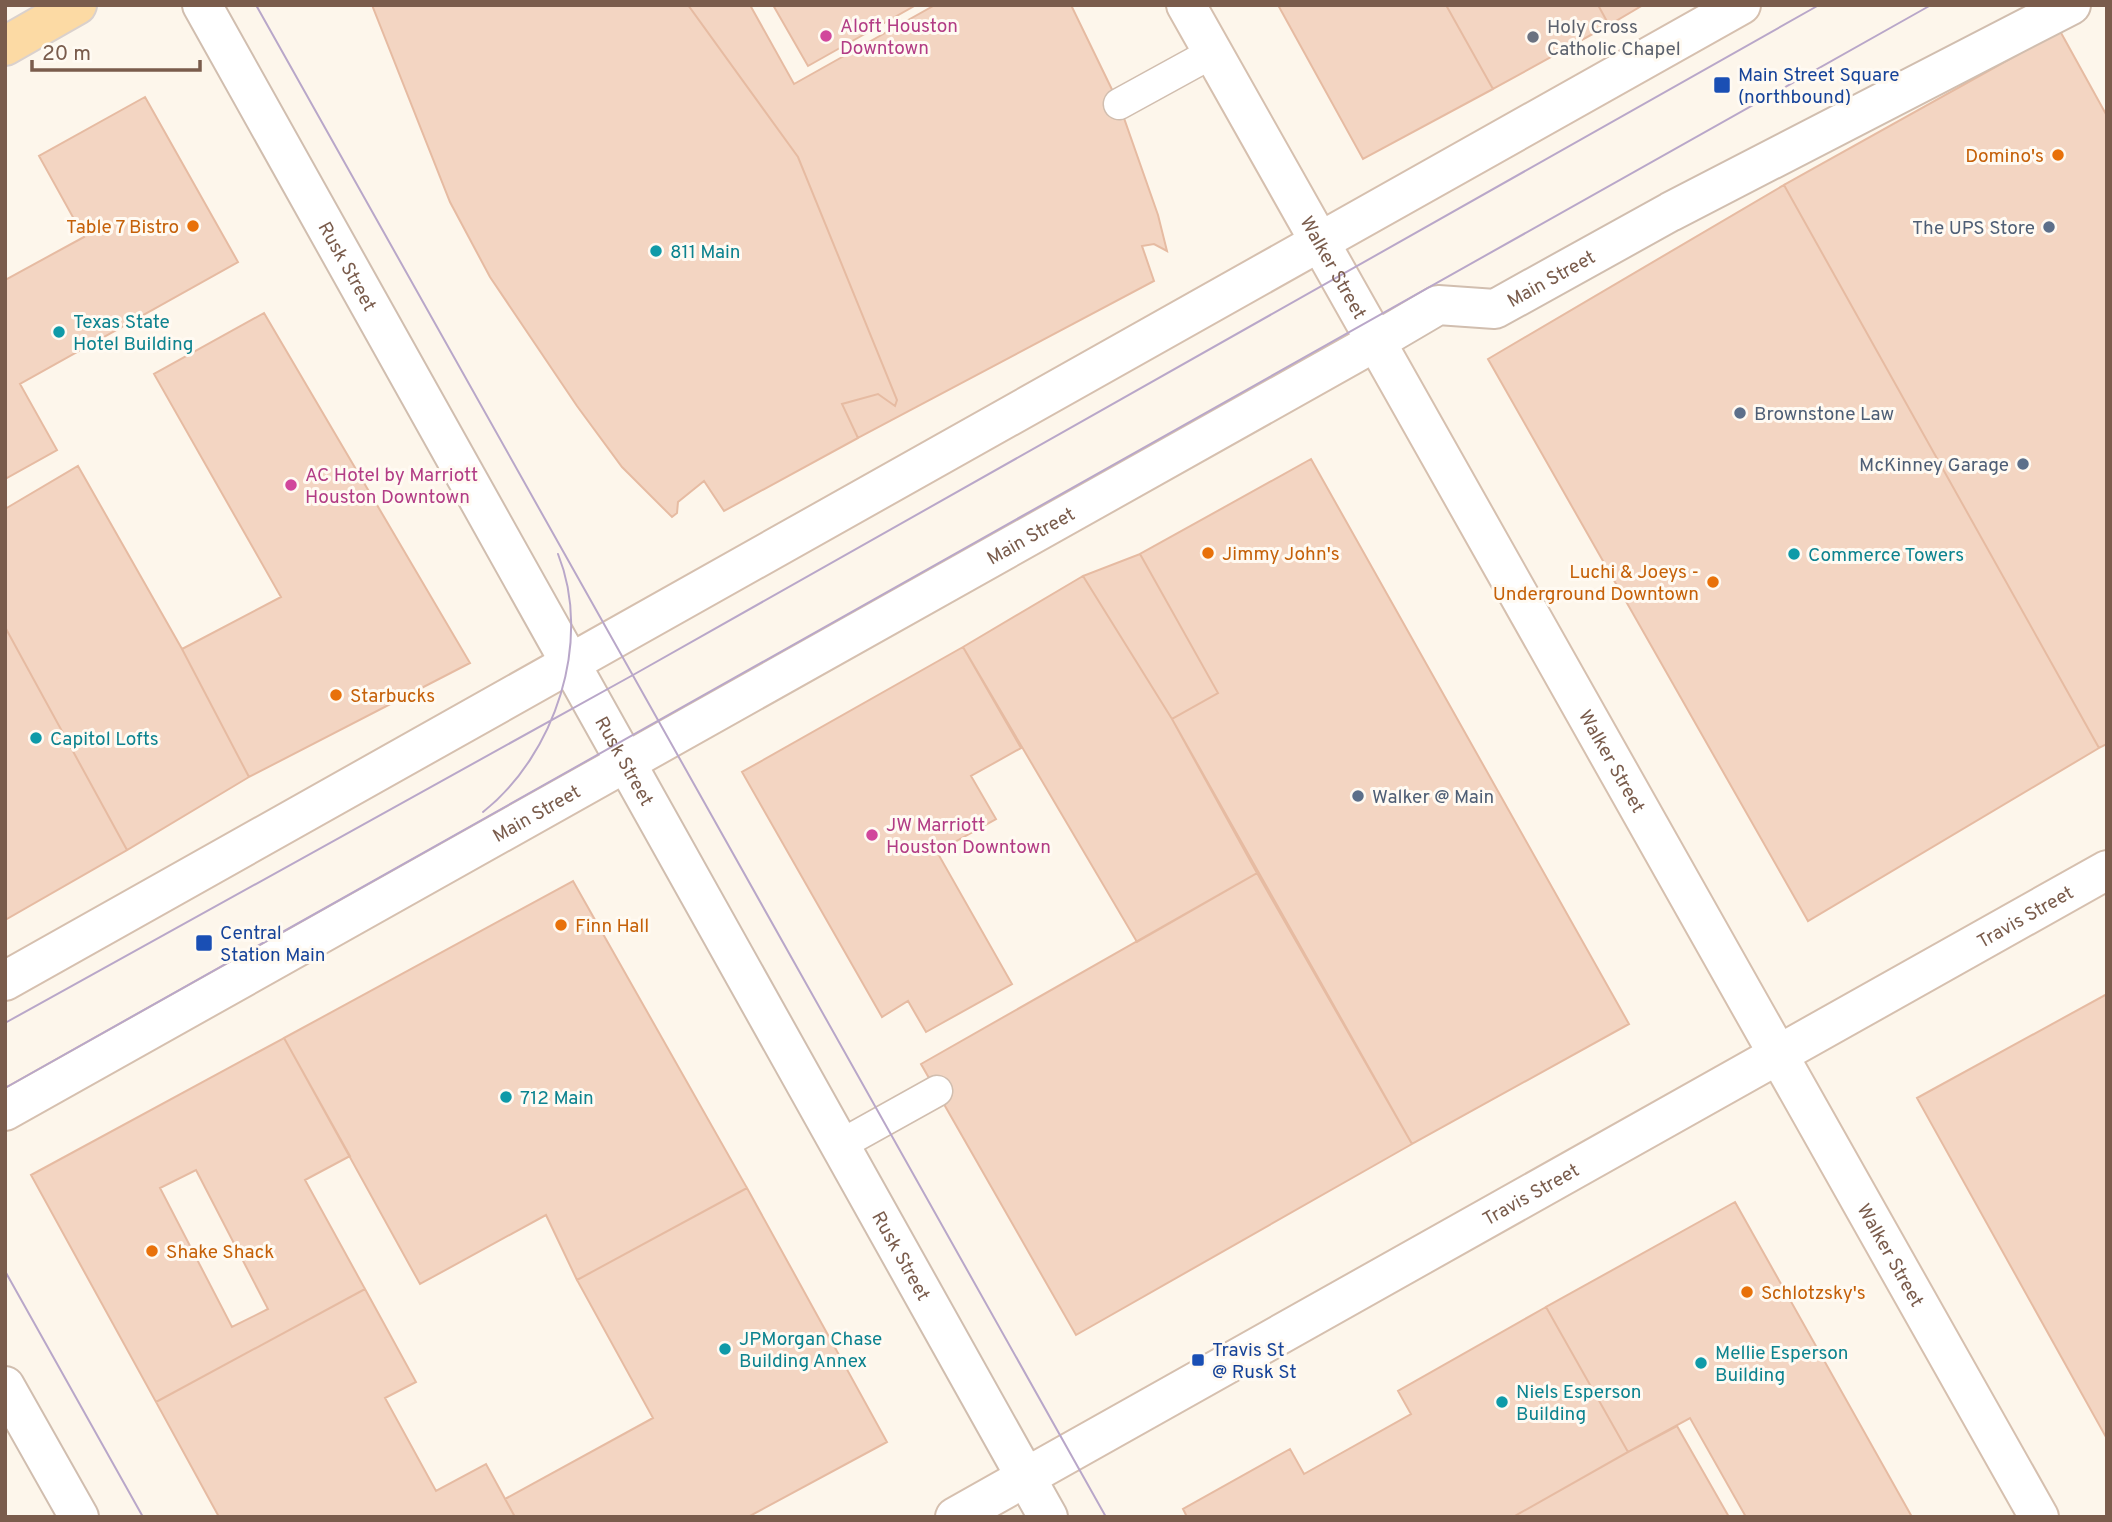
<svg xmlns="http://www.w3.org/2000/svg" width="2112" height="1522" font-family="Overpass,sans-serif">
<rect width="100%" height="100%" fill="#fdf6eb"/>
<path fill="#f3d5c2" stroke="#e6bba2" stroke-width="2" fill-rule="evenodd" d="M372,5H688L798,157L897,400L895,406L878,394L842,404L858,438L724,511L704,481L678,502L677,513L672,517L622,467L577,406L490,277L450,202Z
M688,5H750L794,84L935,5H1071L1119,104L1158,215L1167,251L1154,244L1142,246L1154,281L858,438L842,404L878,394L895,406L897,400L798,157Z
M773,5H916L808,66Z
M1278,5H1446L1493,89L1363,159Z
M1446,5H1598L1609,25L1493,89Z
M1598,5H1643L1609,25Z
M2060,31L2107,116V744L2099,748L1784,185Z
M145,97L238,262L20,384L57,450L5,479V280L84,237L39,156Z
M1784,185L2099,748L1808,921L1488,359Z
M264,313L470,663L249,777L182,649L281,597L154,374Z
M1311,459L1629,1024L1412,1144L1172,719L1218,693L1140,554Z
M78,466L182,649L249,777L127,850L5,627V509Z
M1140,554L1218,693L1172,719L1083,576Z
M1083,576L1172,719L1257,873L1137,942L963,647Z
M5,627L127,850L5,920Z
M963,647L1021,748L971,776L996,819L937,852L1012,984L926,1032L908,1001L882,1017L742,772Z
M1257,873L1412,1144L1076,1335L921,1064Z
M573,881L747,1188L577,1280L546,1215L420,1284L284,1038Z
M2107,994V1439L1917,1098Z
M284,1038L350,1156L305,1180L365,1289L156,1402L31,1175ZM196,1170L268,1309L232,1327L160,1188Z
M747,1188L887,1442L748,1517H515L505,1499L653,1418L577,1280Z
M1735,1202L1912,1517H1746L1690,1418L1628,1452L1546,1307Z
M365,1289L416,1382L385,1398L436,1491L486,1464L515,1517H219L156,1402Z
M1546,1307L1628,1452L1513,1517H1187L1183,1509L1290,1449L1304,1474L1411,1414L1398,1391Z
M1677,1426L1729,1517H1513L1628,1452Z"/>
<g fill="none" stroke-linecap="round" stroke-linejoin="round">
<defs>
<path id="service" d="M1119,104L1212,53
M840,1145L937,1091"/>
<g id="pedestrian">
<path id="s1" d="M1375,342L1438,305L1495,309L1670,212L2071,5"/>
</g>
<g id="tertiary">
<path id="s2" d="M202,5L1048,1517"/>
<path d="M5,1386L79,1517"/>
</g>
<g id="secondary">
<path id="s3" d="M1186,5L2039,1517"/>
<path d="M5,981L1741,5"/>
<path id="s4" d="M5,1111L1375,342"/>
<path id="s5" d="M955,1517L2107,870"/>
</g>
<path id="primary" d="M5,46L77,5"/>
</defs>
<use href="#service" stroke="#d1beaf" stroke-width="33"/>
<use href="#pedestrian" stroke="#d1beaf" stroke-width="42"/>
<use href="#tertiary" stroke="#d1beaf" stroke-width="42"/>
<use href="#secondary" stroke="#d6c0af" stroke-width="42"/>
<use href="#primary" stroke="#dad1cd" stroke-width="42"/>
<use href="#service" stroke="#fff" stroke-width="30"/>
<use href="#pedestrian" stroke="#fff" stroke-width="38"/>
<use href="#tertiary" stroke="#fff" stroke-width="38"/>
<use href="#secondary" stroke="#fff" stroke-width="38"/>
<use href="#primary" stroke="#fcdaa4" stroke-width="38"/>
<path stroke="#b9a7c9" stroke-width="2" d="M256,5L1106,1517
M483,812C555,755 593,641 558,554
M5,1023L633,675L1819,5
M5,1088L1931,5
M5,1271L143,1517"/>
</g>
<g fill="#d1479c" stroke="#fffaf2" stroke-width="2.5">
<circle cx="826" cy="36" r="7"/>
<circle cx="291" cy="485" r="7"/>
<circle cx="872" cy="835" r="7"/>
</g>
<circle fill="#6b7280" stroke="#fffaf2" stroke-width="2.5" cx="1533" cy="37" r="7"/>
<g fill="#1a4fb4" stroke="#fffaf2" stroke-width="2.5">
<rect x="1713" y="76" width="18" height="18" rx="3.5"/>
<rect x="195" y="934" width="18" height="18" rx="3.5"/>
<rect x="1191" y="1353" width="14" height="14" rx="3.5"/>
</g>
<g fill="#e8710a" stroke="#fffaf2" stroke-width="2.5">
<circle cx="2058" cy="155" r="7"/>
<circle cx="193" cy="226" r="7"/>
<circle cx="1208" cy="553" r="7"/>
<circle cx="1713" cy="582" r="7"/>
<circle cx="336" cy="695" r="7"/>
<circle cx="561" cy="925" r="7"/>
<circle cx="152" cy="1251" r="7"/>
<circle cx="1747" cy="1292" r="7"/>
</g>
<g fill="#5c6f8a" stroke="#fffaf2" stroke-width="2.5">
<circle cx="2049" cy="227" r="7"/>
<circle cx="1740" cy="413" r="7"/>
<circle cx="2023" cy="464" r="7"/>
<circle cx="1358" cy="796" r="7"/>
</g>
<g fill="#0f9aa8" stroke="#fffaf2" stroke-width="2.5">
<circle cx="656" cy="251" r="7"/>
<circle cx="59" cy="332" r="7"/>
<circle cx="1794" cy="554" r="7"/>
<circle cx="36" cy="738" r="7"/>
<circle cx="506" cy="1097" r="7"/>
<circle cx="725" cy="1349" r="7"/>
<circle cx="1701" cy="1363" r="7"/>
<circle cx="1502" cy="1402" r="7"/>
</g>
<g text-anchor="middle" stroke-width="6" stroke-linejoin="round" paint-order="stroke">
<g font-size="19" fill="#b23c85" stroke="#fffaf2" text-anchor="start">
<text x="840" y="32">Aloft Houston<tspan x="840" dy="22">Downtown</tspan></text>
<text x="305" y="481">AC Hotel by Marriott<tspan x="305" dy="22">Houston Downtown</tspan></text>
<text x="886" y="831">JW Marriott<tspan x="886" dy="22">Houston Downtown</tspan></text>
</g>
<g font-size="19" fill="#5b616d" stroke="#fffaf2" text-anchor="start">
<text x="1547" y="33">Holy Cross<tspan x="1547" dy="22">Catholic Chapel</tspan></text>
</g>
<g font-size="19" fill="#164399" stroke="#fffaf2" text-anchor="start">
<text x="1738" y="81">Main Street Square<tspan x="1738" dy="22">(northbound)</tspan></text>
<text x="220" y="939">Central<tspan x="220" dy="22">Station Main</tspan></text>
<text x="1212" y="1356">Travis St<tspan x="1212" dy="22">@ Rusk St</tspan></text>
</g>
<g font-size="19" fill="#c56008" stroke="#fffaf2" text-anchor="start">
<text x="2044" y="162" text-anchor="end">Domino's</text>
<text x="179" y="233" text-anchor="end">Table 7 Bistro</text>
<text x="1222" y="560">Jimmy John's</text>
<text x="1699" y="578" text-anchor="end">Luchi &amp; Joeys -<tspan x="1699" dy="22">Underground Downtown</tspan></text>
<text x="350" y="702">Starbucks</text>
<text x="575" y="932">Finn Hall</text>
<text x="166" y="1258">Shake Shack</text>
<text x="1761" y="1299">Schlotzsky's</text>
</g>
<g font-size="19" fill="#4e5e75" stroke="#fffaf2" text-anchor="end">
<text x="2035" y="234">The UPS Store</text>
<text x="1754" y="420" text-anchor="start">Brownstone Law</text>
<text x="2009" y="471">McKinney Garage</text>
<text x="1372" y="803" text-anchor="start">Walker @ Main</text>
</g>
<g font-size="19" fill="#0d838f" stroke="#fffaf2" text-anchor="start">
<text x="670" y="258">811 Main</text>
<text x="73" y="328">Texas State<tspan x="73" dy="22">Hotel Building</tspan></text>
<text x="1808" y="561">Commerce Towers</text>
<text x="50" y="745">Capitol Lofts</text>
<text x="520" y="1104">712 Main</text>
<text x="739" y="1345">JPMorgan Chase<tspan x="739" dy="22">Building Annex</tspan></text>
<text x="1715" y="1359">Mellie Esperson<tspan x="1715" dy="22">Building</tspan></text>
<text x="1516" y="1398">Niels Esperson<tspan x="1516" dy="22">Building</tspan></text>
</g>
<g font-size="19" fill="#7a5c4c" stroke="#fffaf2">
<text dy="7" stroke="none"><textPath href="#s2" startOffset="299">Rusk Street</textPath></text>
<text dy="7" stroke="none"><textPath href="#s3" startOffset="301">Walker Street</textPath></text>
<text dy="7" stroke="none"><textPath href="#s1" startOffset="194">Main Street</textPath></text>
<text dy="7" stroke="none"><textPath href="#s4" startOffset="1176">Main Street</textPath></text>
<text dy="7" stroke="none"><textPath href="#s2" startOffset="866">Rusk Street</textPath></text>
<text dy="7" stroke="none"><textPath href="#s3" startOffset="868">Walker Street</textPath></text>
<text dy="7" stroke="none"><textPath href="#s4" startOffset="609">Main Street</textPath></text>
<text dy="7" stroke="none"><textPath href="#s5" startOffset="1227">Travis Street</textPath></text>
<text dy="7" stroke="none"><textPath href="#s5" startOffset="660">Travis Street</textPath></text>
<text dy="7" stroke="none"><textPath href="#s3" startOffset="1435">Walker Street</textPath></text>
<text dy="7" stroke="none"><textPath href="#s2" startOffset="1433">Rusk Street</textPath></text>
</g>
</g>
<rect width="2112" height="1522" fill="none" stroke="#7a5c4c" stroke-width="14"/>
<path d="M32 60v10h168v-10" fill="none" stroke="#7a5c4c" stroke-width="3.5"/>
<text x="42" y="60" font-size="21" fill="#7a5c4c" stroke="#fffaf2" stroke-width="5" paint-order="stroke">20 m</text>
</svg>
